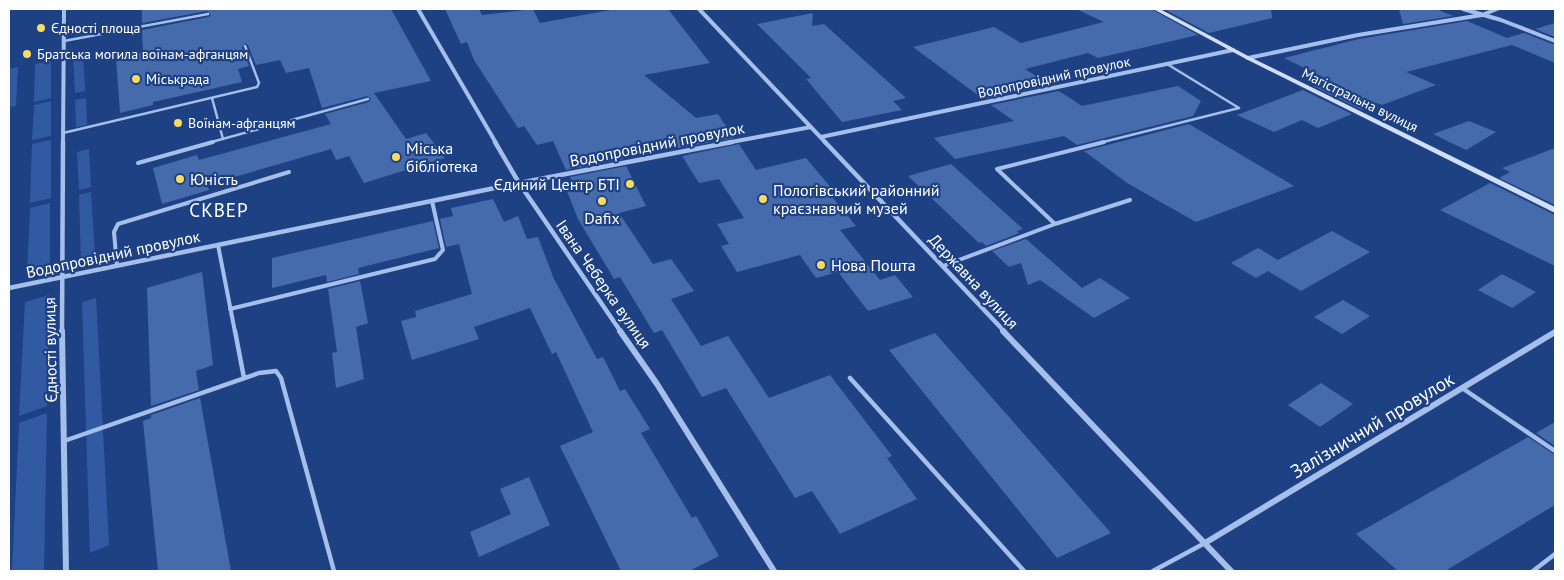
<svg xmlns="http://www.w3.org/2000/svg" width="1564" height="580" font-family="'PT Sans',sans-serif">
<rect width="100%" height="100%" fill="#1e4184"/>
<path fill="#325aa2" d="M83,54L85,91L75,93L73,56Z
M51,61V98L34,102L35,64Z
M18,67L16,106L9,107V69Z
M86,98L87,125L76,127L75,100Z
M51,101V136L32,140L34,105Z
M51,140V198L30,203L32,144Z
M89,149L91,187L79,190L77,152Z
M91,192L95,258L81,262L79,195Z
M50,203V267L27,274L30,208Z
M49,295L47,406L19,416L25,302Z
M96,298L109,545L90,553L82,302Z
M47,413L44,571H12L19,423Z"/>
<path fill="#466bad" d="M142,9H391L431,81L374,93L406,139L426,133L445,158L364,183L349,156L336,160L331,149L207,185L209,190L162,204L153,168L197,155L199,160L331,124L325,114L369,102L371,99L367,96L322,108L309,68L286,73L280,60L256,65L248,45L245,43L242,47L249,66L238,69L242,82L153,102V105L120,113L116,58L143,52L142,30L209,17L211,15L207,11L142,23Z
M445,9H479L482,15L533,9L540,23L616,9H668L710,63L644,75L696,118L718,114L734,138L678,148L672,138L618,150L623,159L566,170L553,141L537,145L524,126L518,128L474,60L467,42L461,44Z
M1076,9H1151L1198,35L1098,58L1088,53L1025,69L1050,85L983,99L913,47L994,27L1021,43L1104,22Z
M1164,9H1271L1272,18L1209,33Z
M1399,9H1436L1453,16L1403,24Z
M813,13L812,26L824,24L906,98L893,101L902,110L842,122L806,79L811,78L757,24Z
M1467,21L1507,38L1524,33L1555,45V63L1512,45L1406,72L1436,85L1382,105L1377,103L1362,110L1313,86L1329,80L1284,58L1359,39Z
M1555,23V37L1535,29Z
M1178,86L1201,101L1193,116L1077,145L1064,136L955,159L934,138L1014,121L991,105L1059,91L1082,106Z
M1303,90L1352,114L1318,128L1302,120L1274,132L1237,115Z
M1469,121L1496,132L1466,150L1433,134Z
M1189,124L1233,150L1294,186L1196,222L1127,183L1084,151Z
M739,144L756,170L806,158L833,190L828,192L856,226L840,230L880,280L895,275L913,297L868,311L838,272L816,278L800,255L737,272L721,246L729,244L717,224L744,218L719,179L699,183L682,156Z
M1555,148V205L1499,178L1510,172L1502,168Z
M951,164L1023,229L1017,231L1019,233L986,246L982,242L979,243L908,176Z
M626,166L646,206L619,213L653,264L671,259L694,291L671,299L701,346L728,336L769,398L830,375L892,456L887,458L917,499L840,534L812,491L795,498L726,388L702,397L662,330L654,333L620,277L614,279L578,219L567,191L575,189L570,177Z
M1490,183L1555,215V266L1440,210Z
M493,199L504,222L518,216L527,239L538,237L554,279L597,359L603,357L620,391L625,389L650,429L641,433L692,518L696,516L719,556L689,571H621L560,446L593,432L556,352L552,354L530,308L474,327L479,339L412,360L401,321L416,317L415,311L472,294L459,244L446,247L440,219L453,216L451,208Z
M433,221L439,248L358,268L359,274L327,282L326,275L272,288V258Z
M1332,231L1370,252L1301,291L1268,271L1256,278L1231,263L1258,248L1278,260Z
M1026,239L1082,288L1100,278L1130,298L1094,318L1040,280L1028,285L1021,263L1009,267L992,251Z
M202,272L213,365L196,371L199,390L151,406L147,288Z
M1502,274L1536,292L1512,308L1478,290Z
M360,281L368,323L356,327L364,379L336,388L332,353L337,352L328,289Z
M1343,300L1370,316L1342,334L1314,317Z
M935,333L1111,533L1057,558L889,350Z
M1321,383L1353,404L1320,427L1288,405Z
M200,398L231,571H158L143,421L151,418V415Z
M1555,422V446L1536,433Z
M1528,437L1555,455V505L1445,571H1398L1356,534Z
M529,477L550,525L479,557L470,532L511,514L500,489Z"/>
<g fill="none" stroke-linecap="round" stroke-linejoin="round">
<path stroke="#a5beea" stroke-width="2.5" d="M64,41L208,14
M212,98L223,139
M63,133L257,87L259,83L245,46
M208,143L368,99
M1099,143L1239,108L1167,64"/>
<path stroke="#a5beea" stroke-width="4" d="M138,163L213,142
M1055,224L997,169L1104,142
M218,245L235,332
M117,266L114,232L118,224L289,172
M943,266L1055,224L1130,200
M230,309L435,259L443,250L432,201"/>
<path stroke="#a5beea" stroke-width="4.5" d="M235,331L244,378
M850,378L1024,571
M1462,388L1555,451
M64,441L259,373L276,371L281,378L334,571
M1153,571L1205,543
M1533,571L1555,554"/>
<path stroke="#a5beea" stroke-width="4" d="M418,9L496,143
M699,9L826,143
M1463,9L1501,20L1555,41
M1248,58L1358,35L1482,15L1497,9
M821,137L1233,50
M63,143L64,9
M726,143L811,127"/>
<path stroke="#a5beea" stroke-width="4.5" d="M495,142L519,183L621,332
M825,142L1005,332
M9,288L519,183L732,142
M62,332L63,142"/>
<path stroke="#a5beea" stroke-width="6" d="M62,331L66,571
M620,331L657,384L774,571
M1003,331L1231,571
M1205,543L1555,332"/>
<path fill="#d1def7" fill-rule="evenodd" d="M1153,9H1160L1250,57L1555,207V213L1246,59Z"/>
</g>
<g fill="#f9db64" stroke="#1e4184" stroke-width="2">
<circle cx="41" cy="28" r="5"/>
<circle cx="27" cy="54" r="5"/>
<circle cx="136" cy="79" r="5"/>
<circle cx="178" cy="123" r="5"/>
<circle cx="396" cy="157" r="5"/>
<circle cx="180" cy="179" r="5"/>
<circle cx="630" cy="184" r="5"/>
<circle cx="763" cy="199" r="5"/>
<circle cx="602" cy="201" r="5"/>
<circle cx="821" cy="265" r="5"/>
</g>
<g text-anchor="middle" stroke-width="4.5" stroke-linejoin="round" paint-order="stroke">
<g font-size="14" fill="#fff" stroke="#1e4184" text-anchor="start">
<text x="51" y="33">Єдності площа</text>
<text x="37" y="59">Братська могила воїнам-афганцям</text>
<text x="146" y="84">Міськрада</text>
<text x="188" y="128">Воїнам-афганцям</text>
</g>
<g font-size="14" fill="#fff" stroke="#1e4184">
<text transform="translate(1054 77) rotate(-12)" y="5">Водопровідний провулок</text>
<text transform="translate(1360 100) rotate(26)" y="5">Магістральна вулиця</text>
</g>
<g font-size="16" fill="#fff" stroke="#1e4184">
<text transform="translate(657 144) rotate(-11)" y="6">Водопровідний провулок</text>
<text transform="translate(113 254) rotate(-12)" y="6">Водопровідний провулок</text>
<text transform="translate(974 281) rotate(47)" y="6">Державна вулиця</text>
<text transform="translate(604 284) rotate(55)" y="6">Івана Чеберка вулиця</text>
<text transform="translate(50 350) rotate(-91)" y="6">Єдності вулиця</text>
</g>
<g font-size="16" fill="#fff" stroke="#1e4184" text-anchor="start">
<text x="406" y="154">Міська<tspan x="406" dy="18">бібліотека</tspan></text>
<text x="190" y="185">Юність</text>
<text x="620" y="190" text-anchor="end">Єдиний Центр БТІ</text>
<text x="773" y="196">Пологівський районний<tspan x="773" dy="18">краєзнавчий музей</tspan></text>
<text x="602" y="224" text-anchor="middle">Dafix</text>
<text x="831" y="271">Нова Пошта</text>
</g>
<g font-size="19" letter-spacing="1" fill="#fff" stroke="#1e4184">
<text x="219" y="217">СКВЕР</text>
</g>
<g font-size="19" fill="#fff" stroke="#1e4184">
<text transform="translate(1372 425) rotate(-31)" y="7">Залізничний провулок</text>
</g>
</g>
<rect width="1564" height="580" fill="none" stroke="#ffffff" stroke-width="20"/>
</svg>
